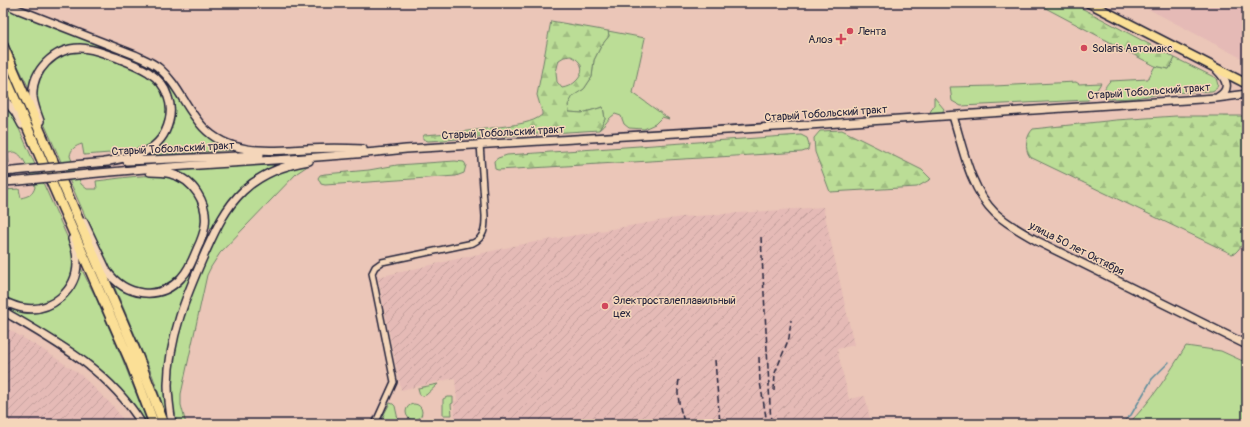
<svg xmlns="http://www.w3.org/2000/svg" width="1250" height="427" font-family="Pangolin,sans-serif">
<defs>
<pattern id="industrial-furrows" width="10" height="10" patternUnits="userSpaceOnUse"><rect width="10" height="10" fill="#e5bab6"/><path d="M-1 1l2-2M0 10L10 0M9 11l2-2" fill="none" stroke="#c4a09d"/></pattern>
<pattern id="forest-firs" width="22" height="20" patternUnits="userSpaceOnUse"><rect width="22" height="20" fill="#bbdd96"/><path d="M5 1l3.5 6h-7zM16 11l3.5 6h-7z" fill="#a0bd82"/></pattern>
</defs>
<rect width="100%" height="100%" fill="#ebc6b8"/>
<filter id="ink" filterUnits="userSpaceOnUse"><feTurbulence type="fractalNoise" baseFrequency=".025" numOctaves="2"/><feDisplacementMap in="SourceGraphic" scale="8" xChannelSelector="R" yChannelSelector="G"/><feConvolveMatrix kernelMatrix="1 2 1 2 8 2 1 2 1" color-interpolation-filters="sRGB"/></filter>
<g filter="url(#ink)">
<path fill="#e5bab6" d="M1137,3H1247V61Z"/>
<path fill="url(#industrial-furrows)" d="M823,207L854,345L837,349L849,399L865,396L871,424H446V423L455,422L454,401H457L455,378L401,390L378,277L518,245L682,217Z
M3,326L42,349L81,375L113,406L126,424H3Z"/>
<path fill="#bbdd96" stroke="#6e8068" d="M3,5L99,44L97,47L87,45L58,50L29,88L19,68L3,33Z
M608,31L645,38L633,93L669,119L662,117L655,124L644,129L629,128L624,124L621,116L615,114C608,118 606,125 599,130L605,119L603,107L582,113L569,112L568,105L573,95L584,89L592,77L594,60L601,46L609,36Z
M81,51C94,53 106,57 119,62C145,72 169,83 167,115C166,130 156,141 144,150L142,147L123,152L84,155L82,144C75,146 71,149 70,156L81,184L87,189H97L96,181C117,179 151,172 172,178C190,184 203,203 202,223C201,232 197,240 194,249C184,273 167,296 138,289C124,285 115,277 107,265L39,112C29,79 48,55 81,51Z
M1175,58L1216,78L1218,85L1216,89L1212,91L1168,93L1134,98L1108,99C1102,93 1104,87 1110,81L1148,79L1155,66L1169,69Z
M1076,82L1079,84L1101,83L1093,96L1088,100L961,106L952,101L950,87L994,86Z
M169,84L187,111L234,150L149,155V153L155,149L166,137Z
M934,97L944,109L943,111L941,113L929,114L934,105Z
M3,102L10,111L16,122L73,250C74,259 75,268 71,277C66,293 49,305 33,306C22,306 13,301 3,298V190L19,189L21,198C28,196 33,195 35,187C33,179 24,156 17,153C14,151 11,153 8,153L9,163L3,164V150L7,139L6,131L3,125Z
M289,162L255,179L214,227L208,229C209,200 200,180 172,171Z
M309,165L297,173L220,253L211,267L207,275L181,394V405L186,424H176C164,361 182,314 207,257C217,235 226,213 244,195C262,177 284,170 309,165Z
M81,268L96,298L122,358L148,424L145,423C132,402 116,383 97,367C69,343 35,326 3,307V305C9,308 16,311 23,313C42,316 64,305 74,288C78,282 79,275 81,268Z
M189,274L191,277L180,305L171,336L167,417L153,377L114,286C120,288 125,292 131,294C154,303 175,292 189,274Z
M1186,346L1221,351L1247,363V424H1128C1151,402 1169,373 1186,346Z
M438,384L426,395L423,396L420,395L418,388Z
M447,397H453V403L451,404L452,415H443V399Z
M390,403L393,404L395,406L399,424H383V416Z
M406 412a8 8 0 1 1 16 0a8 8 0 1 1-16 0Z"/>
<path fill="url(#forest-firs)" stroke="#6e8068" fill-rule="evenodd" d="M1036,3H1072L1175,58L1169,69L1155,66Z
M551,21L608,31L609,36L601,46L594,60L592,77L584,89L573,96L568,105L569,112L582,113L603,107L605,119L599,130L428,141L423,139V137L424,135C452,133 479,130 506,126C518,124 532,123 542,115V112L537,95ZM571,56C591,65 580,85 562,88L557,82L556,72L559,60L564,57Z
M1176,116H1247V244L1242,245L1238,250L1235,253L1232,254L1030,157C1024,149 1026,136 1033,129L1116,120Z
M842,130L922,170L931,179L917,187L830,192L815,152L814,138L820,131Z
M801,135L807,138L809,144L808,150L802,152L498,170L495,169L494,161L498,158L507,155Z
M455,161L464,162L466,165L464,173L456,176L325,185L321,184L318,178L320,175L325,174L369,170L397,165Z"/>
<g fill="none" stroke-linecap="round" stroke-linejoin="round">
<path stroke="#5c8d9c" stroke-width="1.5" d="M1121,424L1131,415L1152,379L1169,362"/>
<defs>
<path id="street" d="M375,424L394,382L372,273L375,267L382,262L473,243C485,237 485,228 485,216L480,144"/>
<path id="secondary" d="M5,3L17,9L135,55C143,59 152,62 159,68C178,84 186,109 203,127C230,156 270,151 306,149C325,148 344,148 363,149
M1217,70C1226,79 1232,89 1218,97
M3,98L15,112L22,125
M953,116C963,148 970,189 995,213C1008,225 1024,233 1039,242L1247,345
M40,121C37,113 34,105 33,97C31,71 54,48 80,48C92,48 103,53 115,57C136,65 161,73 168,97C171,105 171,113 169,121C161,154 132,157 104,162
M127,161L260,155
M84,164L108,162
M3,172L14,171
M88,174C194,163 301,161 406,149L809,125L1216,98L1247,94
M3,182L19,181
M84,222L107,271C125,296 159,302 181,278C189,270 193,259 197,249C201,241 204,233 205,225C208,203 193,179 171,174C164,172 157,172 150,172
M3,301C10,304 16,307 23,308C51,313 77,290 77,263C77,254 75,246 72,239
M3,311C56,342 109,370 142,424
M172,424C170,411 168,398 168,385C169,337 186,296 205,253C215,231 225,208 243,191C261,174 284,165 309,161"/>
<path id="primary" d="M1089,3L1247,84"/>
<path id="highway" d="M3,46L138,357L164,424
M3,72L130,361L154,424"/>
</defs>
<use href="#street" stroke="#22223b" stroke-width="8"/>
<use href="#secondary" stroke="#22223b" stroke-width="10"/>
<use href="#primary" stroke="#22223b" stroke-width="11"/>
<use href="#highway" stroke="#22223b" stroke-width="12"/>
<use href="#street" stroke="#f4d6ba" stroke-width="5"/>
<use href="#secondary" stroke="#f4d6ba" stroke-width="7"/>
<use href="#primary" stroke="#fbdf96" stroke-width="8"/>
<use href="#highway" stroke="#fbdf96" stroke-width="9"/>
<path stroke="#22223b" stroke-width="1.5" stroke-dasharray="6 3" stroke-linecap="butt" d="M761,237L771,424
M759,357L760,382L766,417
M715,360L720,424
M679,380C676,395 680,410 685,424
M774,391L775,373L789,338L791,320"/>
<defs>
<path id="secondary-bridge" d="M14,171L84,164
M19,181L88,174"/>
</defs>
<use href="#secondary-bridge" stroke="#22223b" stroke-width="10" stroke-linecap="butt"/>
<use href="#secondary-bridge" stroke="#f4d6ba" stroke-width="7"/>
</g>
</g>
<g fill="#d1495b" stroke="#f4d6ba" stroke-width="1.5">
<circle cx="850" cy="31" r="4"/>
<path d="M839 33h4v4h4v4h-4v4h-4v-4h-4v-4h4z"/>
<circle cx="1084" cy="48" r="4"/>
<circle cx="605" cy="306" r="4"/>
</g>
<g text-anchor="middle" stroke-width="3" stroke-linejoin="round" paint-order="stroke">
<g font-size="11" fill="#22223b" stroke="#f4d6ba" text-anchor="start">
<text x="858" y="35">Лента</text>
<text x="833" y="43" text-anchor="end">Алоэ</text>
<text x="1092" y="52">Solaris Автомакс</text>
<text x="613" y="304">Электросталеплавильный<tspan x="613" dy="13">цех</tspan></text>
</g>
<g font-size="11" fill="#22223b" stroke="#f4d6ba">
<text transform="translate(1149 91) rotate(-4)" y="4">Старый Тобольский тракт</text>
<text transform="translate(826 113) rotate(-4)" y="4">Старый Тобольский тракт</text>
<text transform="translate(503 132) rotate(-3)" y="4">Старый Тобольский тракт</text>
<text transform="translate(173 148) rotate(-3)" y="4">Старый Тобольский тракт</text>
<text transform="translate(1077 248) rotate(27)" y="4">улица 50 лет Октября</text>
</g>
</g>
<rect width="1250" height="427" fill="none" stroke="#f4d6ba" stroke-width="16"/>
<rect x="8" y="8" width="1234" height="411" fill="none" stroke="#22223b" stroke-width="1.5" filter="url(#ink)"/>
</svg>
